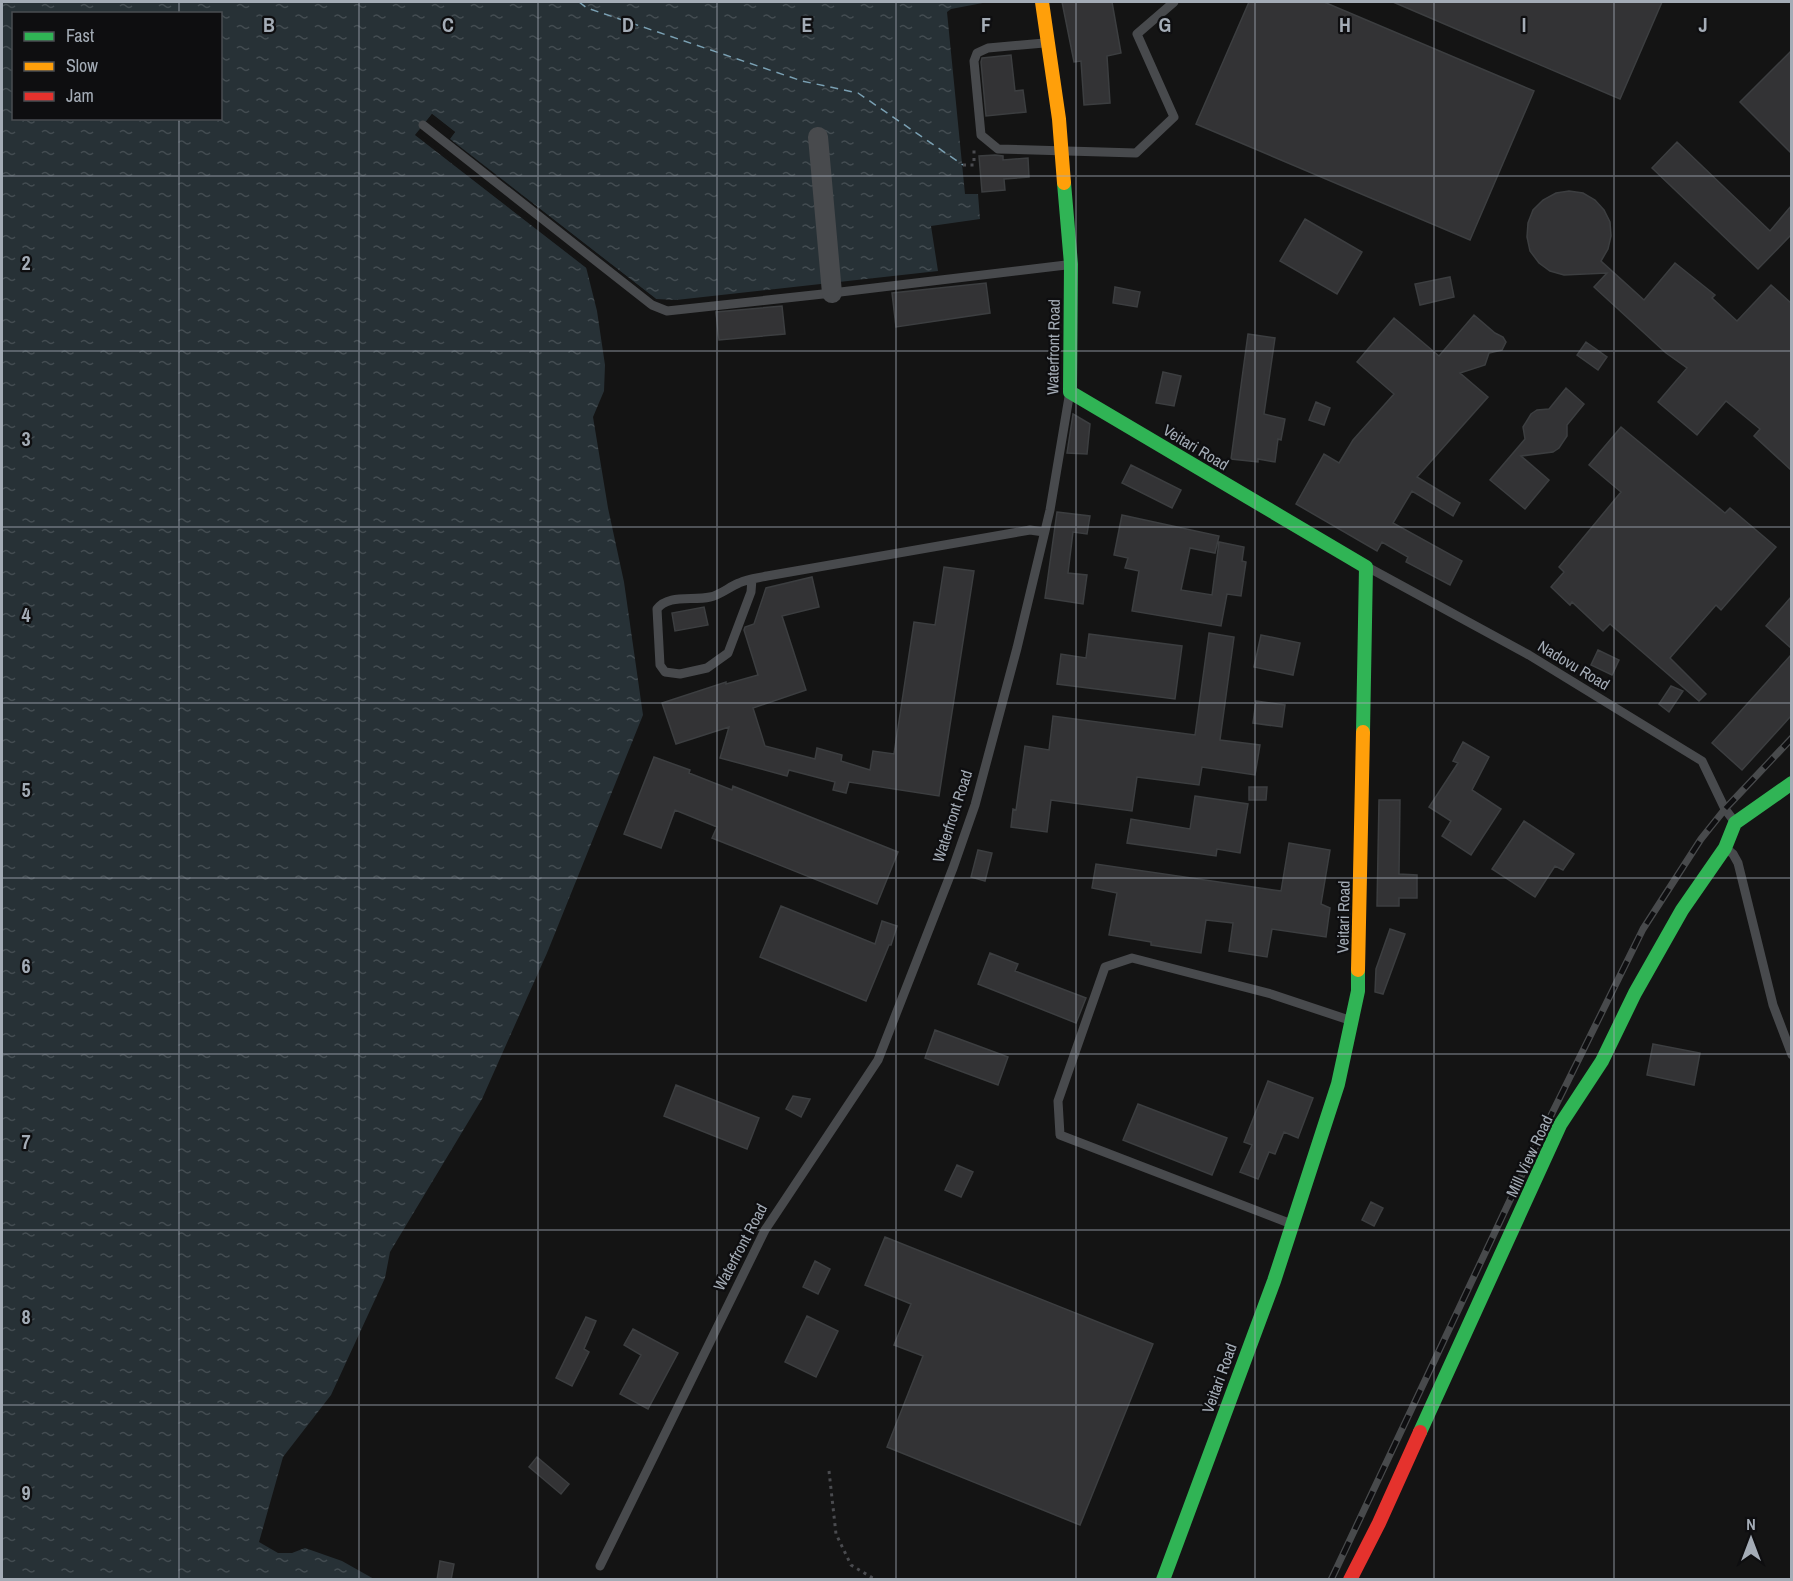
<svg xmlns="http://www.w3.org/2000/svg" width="1793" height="1581" font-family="'Archivo Narrow',sans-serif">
<defs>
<pattern id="water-ripples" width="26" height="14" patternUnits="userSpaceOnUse" patternTransform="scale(1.5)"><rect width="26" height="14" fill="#273136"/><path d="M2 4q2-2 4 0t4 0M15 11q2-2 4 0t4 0" fill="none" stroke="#434c51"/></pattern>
</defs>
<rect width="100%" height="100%" fill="#141414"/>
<path fill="url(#water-ripples)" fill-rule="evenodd" d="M2,2H988L951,9L947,12L965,194H978L980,219L931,226L938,271L676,300L656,299L449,139L455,132L432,114L416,135L586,267L597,311L605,365L604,391L593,417L608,508L624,582L643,715L547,953L482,1099L390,1252L385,1278L331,1395L283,1457L259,1542L278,1553H292L305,1548L342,1561L374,1579L2,1580ZM14,14H220V118H14Z"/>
<path fill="#141414" d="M432,114L455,132L450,139L656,299L654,301L446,138L451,132L432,118L420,135L587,264L589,270L415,135Z"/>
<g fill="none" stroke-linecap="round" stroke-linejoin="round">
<path stroke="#7aa0b3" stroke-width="1.5" stroke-dasharray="8 6" stroke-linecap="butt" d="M579,2L587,8L802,81L858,93L963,165"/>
</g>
<path fill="#333335" stroke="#3c3e40" stroke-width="1.5" d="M1062,2H1112L1121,53L1107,56L1110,103L1084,105L1081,61L1074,62Z
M1249,2H1324L1534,91L1470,240L1196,124Z
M1393,2H1662L1620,99Z
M1791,51V153L1740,102Z
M1011,55L1015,91L1023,90L1026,112L986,116L981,62L982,58Z
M1677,142L1770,231L1791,206V235L1758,269L1652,168Z
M995,155L1003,156V160L1028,158L1029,177L1004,179L1005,190L982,192L979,156Z
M1569,191L1583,193L1595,200L1604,210L1610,222L1611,236L1608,249L1601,261L1644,300L1675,263L1715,295L1712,298L1737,321L1771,285L1791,303V470L1754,436L1760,429L1726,401L1697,435L1658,402L1687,368L1666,353L1594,287L1607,273L1564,275L1550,271L1539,263L1530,251L1527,237L1528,223L1533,210L1543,200L1556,193Z
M1305,219L1362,252L1337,294L1280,261Z
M1450,277L1454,297L1420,305L1415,284Z
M986,283L990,313L896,327L892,293Z
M1115,287L1140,292L1137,307L1113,303Z
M782,306L785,334L719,340L716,312Z
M1474,315L1495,333L1503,337L1506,342L1502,350L1489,353L1485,365L1460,373L1488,397L1417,477L1460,503L1453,516L1412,491L1393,523L1462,561L1450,585L1406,562L1408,557L1382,542L1377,551L1296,504L1324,454L1339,463L1353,440L1394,394L1357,362L1394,318L1439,356Z
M1248,334L1275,338L1264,414L1285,419L1281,440L1278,439L1275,462L1258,459V462L1231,459Z
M1586,342L1607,357L1598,370L1577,355Z
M1163,372L1181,376L1174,406L1156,403Z
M1566,388L1584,404L1567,425V436L1559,448L1553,452L1521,456L1549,480L1525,509L1490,480L1525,439L1523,427L1531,414L1537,410L1549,409Z
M1316,402L1330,408L1324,425L1309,420Z
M1073,414L1090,424L1087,454L1067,453Z
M1621,427L1725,513L1730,508L1776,547L1721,610L1716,605L1670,658L1706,694L1699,701L1610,624L1603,631L1572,602L1570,605L1551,587L1564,572L1559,567L1621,492L1589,465Z
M1131,465L1181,490L1172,508L1122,483Z
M1057,512L1090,516L1087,534L1073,532L1068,573L1087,575L1083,604L1045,598Z
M1122,515L1219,536L1215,553L1190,548L1181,590L1212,595L1219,542L1244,547L1242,561L1246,562L1241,596L1227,594L1221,626L1132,611L1139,571L1125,568L1128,558L1114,555Z
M944,567L974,571L939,796L849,782L846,793L833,790L835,782L789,770L787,776L720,758L729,727L676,744L662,703L726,682V684L758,675L744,630L745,627L754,624L766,588L812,577L819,607L782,616L806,690L753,708L765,746L815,759L817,748L842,755L841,761L870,770L873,751L894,754L914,622L935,625Z
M1791,597V648L1766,626Z
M704,607L708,625L675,631L672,613Z
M1209,633L1234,637L1220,740L1260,745L1255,775L1202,767L1199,785L1137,777L1132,811L1051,800L1047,832L1011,827L1013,809L1016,810L1025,746L1049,750L1053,716L1195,735Z
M1089,634L1182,646L1175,699L1057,684L1061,654L1086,658Z
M1261,635L1300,643L1293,675L1254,667Z
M1598,650L1619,660L1612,675L1591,665Z
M1791,655V716L1742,770L1712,743Z
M1671,686L1683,691L1669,712L1659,704Z
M1256,701L1285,705L1282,727L1253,723Z
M1463,742L1489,757L1472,790L1501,809L1471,855L1442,836L1451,821L1429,807L1458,763L1453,761Z
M654,757L690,770L689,773L732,790L733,786L898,852L877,904L712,838L717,827L675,810L661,848L624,834Z
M1249,787H1267L1266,800H1249Z
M1195,796L1248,804L1240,853L1217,849L1216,856L1127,843L1131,819L1190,829Z
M1379,800H1400L1399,874L1417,875V898H1399V906H1377Z
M1524,821L1574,854L1563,870L1555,866L1535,897L1492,869Z
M1289,843L1330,850L1321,904L1330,908L1326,937L1272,929L1267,957L1229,951L1233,923L1206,920L1201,953L1151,945V942L1109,935L1117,893L1092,888L1096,864L1281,891Z
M978,850L992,853L985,881L971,877Z
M781,906L875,944L882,921L897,926L891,945H889L866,1001L760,957Z
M1390,929L1405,934L1383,994L1375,992L1376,969Z
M990,953L1018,964L1015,971L1086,998L1076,1023L978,984Z
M935,1030L1008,1057L998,1085L925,1058Z
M1653,1044L1700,1053L1694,1085L1647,1075Z
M1268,1081L1313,1098L1298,1138L1284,1132L1275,1154L1269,1152L1258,1179L1240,1172L1252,1145L1244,1142Z
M676,1085L759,1118L747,1149L664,1116Z
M793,1096L810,1099L801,1117L786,1109Z
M1138,1104L1227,1138L1212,1175L1123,1140Z
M957,1165L973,1172L961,1197L945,1190Z
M1371,1202L1383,1208L1374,1226L1362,1220Z
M885,1237L1153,1344L1080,1525L887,1447L923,1356L894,1345L911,1304L865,1285Z
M815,1261L830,1269L818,1294L803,1287Z
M807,1316L838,1331L816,1377L785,1362Z
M586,1317L596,1321L584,1349L589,1352L572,1386L556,1378Z
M633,1329L678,1353L648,1409L620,1394L641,1355L624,1345Z
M537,1457L569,1484L561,1494L529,1467Z
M440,1561L454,1564L451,1580H437Z"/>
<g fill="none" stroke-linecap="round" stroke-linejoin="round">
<path stroke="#4a4b4f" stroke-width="3" stroke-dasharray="3 4.5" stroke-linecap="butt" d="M963,165H974V146
M829,1471L836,1534L851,1565L876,1580"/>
<path stroke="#484a4d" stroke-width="9" d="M1044,43L988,48L977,53L974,61L981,135L998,149L1136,153L1174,117L1137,34L1174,2
M423,125L652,305L667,311L832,293L1066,265
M1371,569L1529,655L1702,761L1725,809L1734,821
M752,579L751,592L728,653L707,668L680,674L665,672L660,665L657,609C668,594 692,601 710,597C720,595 729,587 739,583C748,579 758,578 767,576L1030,530L1044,532
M1727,849L1733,854L1738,863L1773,1005L1792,1055
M1289,1223L1060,1135L1058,1101L1105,967L1132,958L1271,994L1349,1020
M600,1566L765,1230L878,1060L953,868L975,805L1017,648L1050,510L1069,397"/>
<path stroke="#484a4d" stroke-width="20" d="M818,137L832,293"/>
<path stroke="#30b455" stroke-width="14" d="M1064,183L1071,264L1070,392L1366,567L1363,732
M1420,1432L1560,1125L1602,1061L1635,993L1682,910L1725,848L1735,823L1792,783
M1163,1580L1274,1281L1338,1084L1358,991V970"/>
<path stroke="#ff9f0a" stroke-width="14" d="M1042,2L1059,119L1064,183
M1358,970L1363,732"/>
<path stroke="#e5322d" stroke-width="14" d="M1350,1580L1379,1523L1420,1432"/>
<defs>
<path id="rail" d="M1331,1580L1527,1164L1643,929L1701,839L1725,809L1792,738"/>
</defs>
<use href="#rail" stroke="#484a4c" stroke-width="7"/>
<use href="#rail" stroke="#0e0e10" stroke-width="4.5" stroke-dasharray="14" stroke-linecap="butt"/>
</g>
<path fill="none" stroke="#a4acb6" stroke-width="1.5" stroke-opacity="0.55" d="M179,2V14M359,2V1580M538,2V1580M717,2V1580M896,2V1580M1076,2V1580M1255,2V1580M1434,2V1580M1614,2V1580M179,118V1580M2,176H1792M2,351H1792M2,527H1792M2,703H1792M2,878H1792M2,1054H1792M2,1230H1792M2,1405H1792"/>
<g text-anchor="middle" stroke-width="4.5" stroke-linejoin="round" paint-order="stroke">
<g font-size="16" fill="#a4acb6" stroke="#0e0e10">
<text transform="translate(1053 347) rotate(-89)" y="6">Waterfront Road</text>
<text transform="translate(1196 447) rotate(31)" y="6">Veitari Road</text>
<text transform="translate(1574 665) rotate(31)" y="6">Nadovu Road</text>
<text transform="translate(952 816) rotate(-72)" y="6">Waterfront Road</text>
<text transform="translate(1343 917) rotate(-89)" y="6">Veitari Road</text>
<text transform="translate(1529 1156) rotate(-65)" y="6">Mill View Road</text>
<text transform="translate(740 1247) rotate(-62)" y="6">Waterfront Road</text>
<text transform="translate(1219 1378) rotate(-70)" y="6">Veitari Road</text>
</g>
</g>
<g font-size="20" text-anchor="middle" font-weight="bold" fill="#a4acb6" stroke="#0e0e10" stroke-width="4.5" stroke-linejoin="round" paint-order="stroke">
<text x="269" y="32">B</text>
<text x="448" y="32">C</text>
<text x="628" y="32">D</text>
<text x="807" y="32">E</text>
<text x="986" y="32">F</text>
<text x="1165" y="32">G</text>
<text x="1345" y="32">H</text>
<text x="1524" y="32">I</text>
<text x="1703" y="32">J</text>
<text x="26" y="270">2</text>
<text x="26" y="446">3</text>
<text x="26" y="622">4</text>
<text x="26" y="797">5</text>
<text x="26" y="973">6</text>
<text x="26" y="1149">7</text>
<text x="26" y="1324">8</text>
<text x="26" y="1500">9</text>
</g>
<rect width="1793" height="1581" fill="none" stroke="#a4acb6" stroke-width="6"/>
<rect x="12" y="12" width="210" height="108" fill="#0e0e10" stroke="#4a4d52" stroke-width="1.5"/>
<rect x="24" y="32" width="30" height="9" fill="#30b455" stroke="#4a4d52" stroke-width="1.5"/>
<text x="66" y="42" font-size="18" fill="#a4acb6">Fast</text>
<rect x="24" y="62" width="30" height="9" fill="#ff9f0a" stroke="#4a4d52" stroke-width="1.5"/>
<text x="66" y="72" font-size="18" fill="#a4acb6">Slow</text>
<rect x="24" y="92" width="30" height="9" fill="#e5322d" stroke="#4a4d52" stroke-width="1.5"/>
<text x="66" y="102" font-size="18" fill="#a4acb6">Jam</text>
<g transform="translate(1751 1539)" stroke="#0e0e10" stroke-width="4.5" paint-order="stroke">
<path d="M0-4.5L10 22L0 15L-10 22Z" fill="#a4acb6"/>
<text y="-9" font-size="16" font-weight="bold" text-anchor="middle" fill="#a4acb6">N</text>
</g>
</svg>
